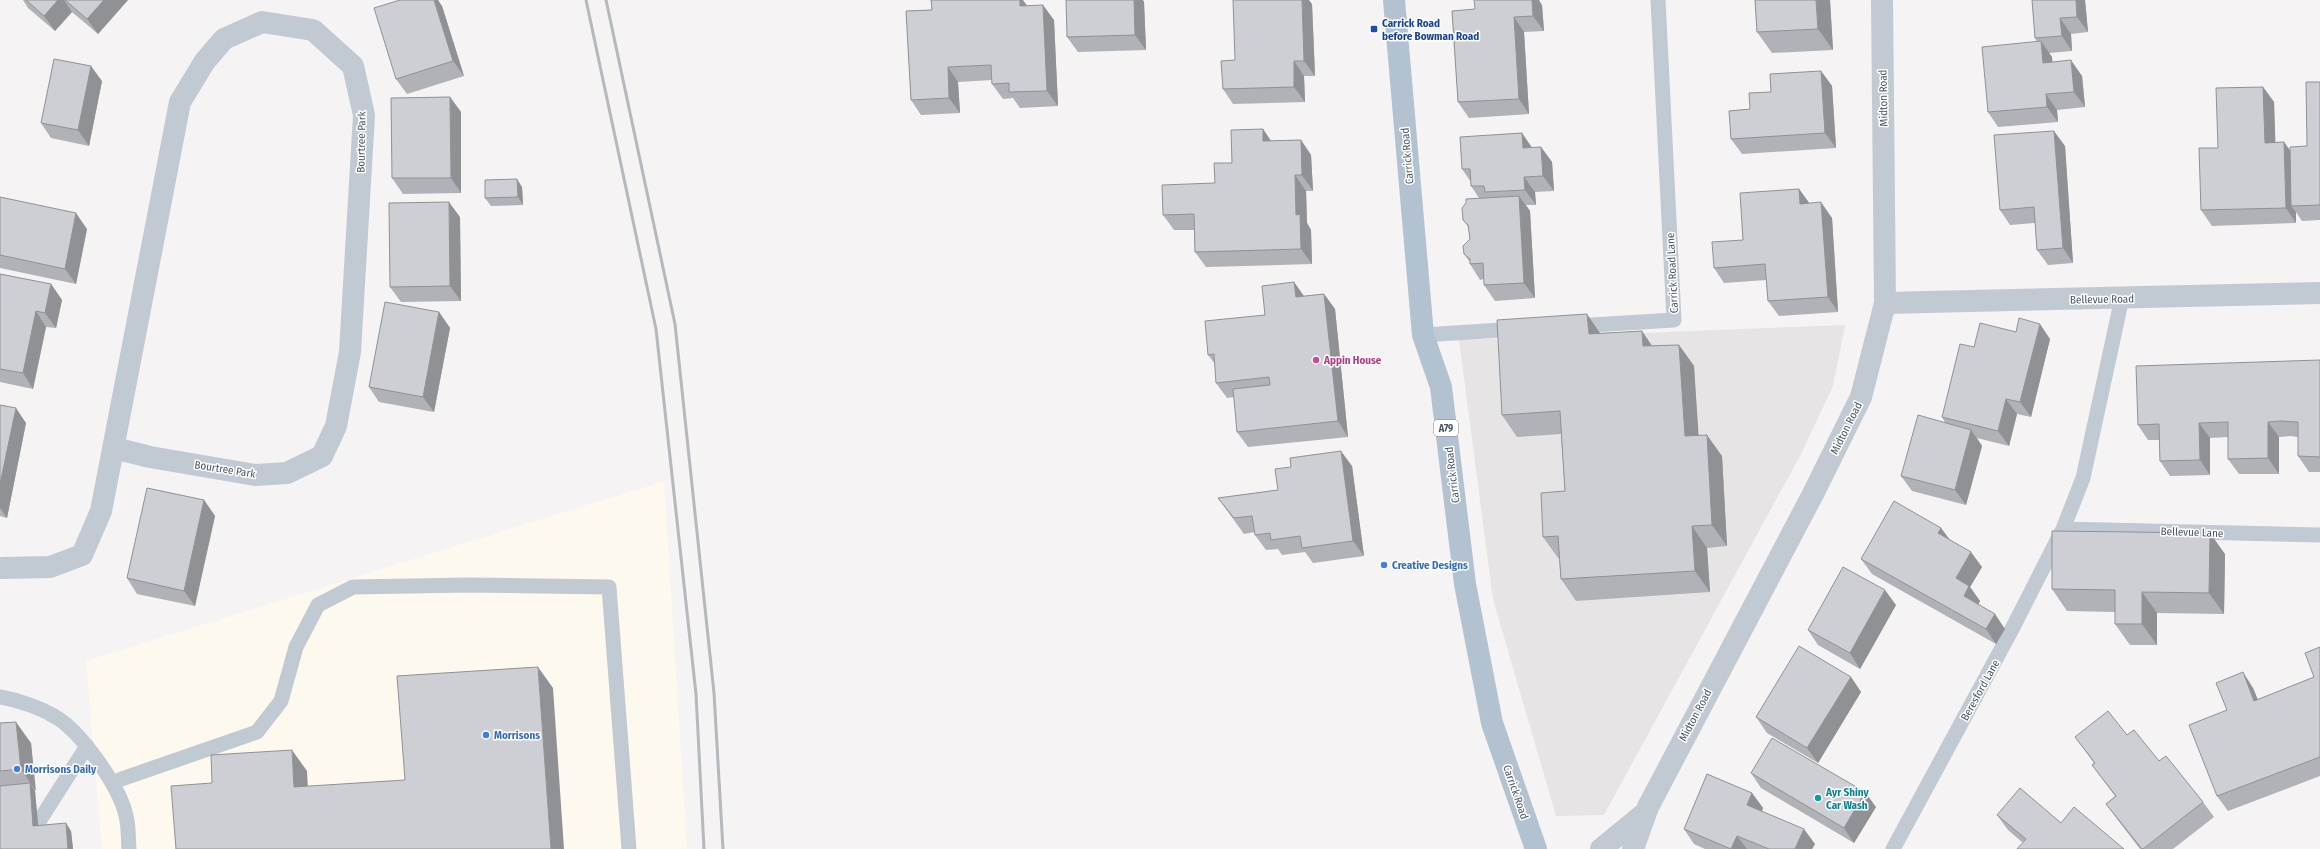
<svg xmlns="http://www.w3.org/2000/svg" width="2320" height="849" font-family="'Fira Sans Condensed',sans-serif">
<rect width="100%" height="100%" fill="#f5f3f3"/>
<path fill="#fdf9ef" d="M664,481L687,849H102L86,661Z"/>
<path fill="#e6e4e5" d="M1845,325L1833,386L1801,454L1604,815L1556,816L1493,599L1459,340Z"/>
<g fill="none" stroke-linecap="round" stroke-linejoin="round">
<path stroke="#c1cad2" stroke-width="15" d="M1575,326L1674,320L1658,0
M1423,335L1517,329
M2063,529L2320,535
M0,697C17,700 39,707 54,716C80,730 120,787 126,816C129,826 128,838 129,849
M113,782L257,732L281,701L296,647L318,605L353,587L468,585L609,587L629,849
M38,823L87,746
M1893,849L2010,633L2063,529L2083,478L2122,298"/>
<path stroke="#c1cad2" stroke-width="22" d="M1885,303L2320,293
M0,568L50,567L82,555L101,511L180,102L205,61L224,39L262,22L313,30L353,66L364,115L350,352L336,426L322,456L287,473L255,475L150,457L114,448"/>
<path stroke="#c1cad2" stroke-width="22" d="M1601,849L1645,813
M1633,849L1648,807L1813,494L1861,397L1885,303L1882,0"/>
<path stroke="#b3c2d1" stroke-width="22" d="M1394,0L1423,335L1441,387L1465,584L1492,723L1536,849"/>
<path stroke="#b5b8bd" stroke-width="3" d="M586,0L656,329L696,694L704,849
M606,0L675,324L714,693L723,849"/>
</g>
<path fill="#b0b2b7" d="M23,0H128L98,34L72,12L55,31L28,8Z
M1755,0H1830L1833,50L1772,53L1757,32Z
M2032,0H2085L2088,32L2071,34L2072,51L2049,53L2052,57V62L2082,76L2085,107L2057,110L2058,122L1998,127L1988,112L2037,42L2035,38Z
M1144,2L1146,50L1078,52L1067,37Z
M1312,4L1315,76H1304L1305,102L1233,104L1223,89Z
M1027,5L1054,20L1058,106L1020,108L1013,98L1003,99L992,84V80L958,82L960,113L921,115L911,100L906,11Z
M1542,5L1544,31L1524,32L1529,114L1469,118L1458,102L1452,11Z
M442,6L464,76L407,94L396,79Z
M1821,71L1832,86L1836,148L1742,154L1731,139L1750,109L1771,92Z
M102,81L89,146L51,138L41,123Z
M2320,82V220L2302,221L2296,212V223L2212,226L2201,210L2218,148L2263,87L2274,102L2275,142H2284L2290,150L2307,146Z
M450,97L461,112V193L403,194L392,178Z
M1263,129L1271,141L1301,140L1311,155L1313,191H1306L1307,223L1311,230L1312,264L1206,267L1195,252L1194,230H1174L1163,215L1215,183L1232,163Z
M1522,133L1532,148L1541,147L1552,162L1554,191L1535,192L1536,205H1526L1530,211L1535,298L1495,301L1484,285V279L1480,280L1470,264V262L1464,254L1470,239L1469,228L1463,220L1479,198L1471,186V182L1462,169Z
M2065,146L2073,263L2048,265L2037,250L2035,223L2010,225L2000,210Z
M522,187L523,205L491,206L485,198Z
M1799,189L1809,203L1832,218L1838,312L1779,316L1768,301L1766,280L1724,283L1714,268L1743,240Z
M0,197L87,229L76,284L0,268Z
M460,217L461,301L401,302L390,287Z
M0,274L51,284L62,300L56,328L46,327L33,389L0,382Z
M1294,282L1304,296L1324,294L1335,309L1348,437L1248,447L1237,432L1234,397L1227,398L1216,383L1215,364L1208,355L1265,315Z
M439,312L450,328L434,412L379,402L369,387Z
M2016,332L2050,339L2031,417L2017,414L2009,446L1977,438L1982,446L1966,505L1912,491L1901,476L1946,424L1942,417L1974,347Z
M1601,333L1653,346L1679,345L1694,366L1698,435L1722,456L1727,546L1707,548L1710,592L1576,601L1561,579L1559,558H1558L1543,537L1565,491L1561,434L1517,437L1502,415Z
M2320,360V472H2309L2298,456V437L2291,436L2279,437V474H2239L2228,459V437L2210,438V475L2170,476L2160,461L2159,440H2148L2138,425Z
M0,405L26,423L7,518L0,516Z
M1352,466L1364,556L1313,563L1305,552L1282,555L1278,549L1266,550L1255,535V532L1244,534L1218,498L1278,490Z
M204,500L215,516L195,606L137,594L127,578Z
M1941,528L1950,540L1982,567L1970,587L1980,601L1978,604L2005,629L1996,644L1872,574L1861,559Z
M2225,554L2224,614L2157,613V645H2130L2115,624V612L2067,611L2052,589Z
M1896,605L1860,669L1818,645L1808,630Z
M2320,647V776L2228,811L2217,796L2227,710L2253,688L2258,700L2314,677Z
M1851,677L1861,692L1818,763L1767,733L1756,717Z
M0,723L31,743L38,826L71,831L73,849H0Z
M2127,735L2159,761L2203,802L2214,817L2173,849H2140L2117,819L2106,804L2115,796L2103,780L2092,765L2094,763L2075,737Z
M1751,773L1876,807L1854,843L1761,788Z
M1752,793L1763,808L1762,811L1815,844L1812,849H1705L1694,844L1684,829Z
M1997,815L2061,823L2022,842L2008,830Z"/>
<path fill="#909195" d="M58,0H64L72,12L55,31L44,16Z
M104,0H128L98,34L87,19Z
M434,0H438L442,6L464,76L453,61Z
M1020,0H1023L1030,10L1020,6Z
M1134,0H1143L1144,2L1146,50L1135,35Z
M1302,0H1309L1312,4L1315,76L1304,61Z
M1532,0H1539L1542,5L1544,31L1533,16Z
M1816,0H1830L1833,50L1818,29Z
M2076,0H2085L2088,32L2077,17Z
M1043,5L1054,20L1058,106L1047,91Z
M1514,17L1524,32L1529,114L1519,99Z
M2060,18L2071,34L2072,51L2062,36Z
M2041,41L2052,57L2054,78L2043,63Z
M2071,60L2082,76L2085,107L2074,92Z
M1294,61L1304,76L1305,102L1294,87Z
M91,66L102,81L89,146L78,130Z
M948,67L958,82L960,113L949,98Z
M1821,71L1832,86L1836,148L1825,133Z
M2263,87L2274,102L2276,158L2265,143Z
M2046,94L2057,110L2058,122L2047,107Z
M450,97L461,112V193L451,178Z
M1263,129L1273,144L1263,141Z
M2054,131L2065,146L2073,263L2063,248Z
M1522,133L1533,149L1523,148Z
M1301,140L1311,155L1313,191L1302,175Z
M2284,142L2294,157L2291,206L2296,212V223L2286,208Z
M1541,147L1552,162L1554,191L1543,176Z
M1295,175L1306,191L1307,223L1311,230L1312,264L1301,249L1296,215Z
M1524,177L1535,192L1536,205L1525,190Z
M517,179L522,187L523,205L518,197Z
M1799,189L1810,204H1800Z
M1519,196L1530,211L1535,298L1524,283Z
M449,202L460,217L461,301L450,286Z
M1821,202L1832,218L1838,312L1828,297Z
M76,213L87,229L76,284L65,269Z
M1294,282L1305,298L1296,297Z
M51,284L62,300L56,328L45,313Z
M1324,294L1335,309L1348,437L1338,421Z
M36,311L46,327L33,389L23,373Z
M439,312L450,328L434,412L423,397Z
M1587,314L1602,336L1589,334Z
M2040,324L2050,339L2031,417L2020,402Z
M1642,331L1657,353L1643,346Z
M1679,345L1694,366L1700,457L1685,436Z
M2006,399L2017,414L2009,446L1998,431Z
M16,408L26,423L7,518L0,508V484Z
M2268,422L2279,437V474L2268,458Z
M2199,423L2210,438V475L2200,460Z
M1971,430L1982,446L1966,505L1955,490Z
M1707,435L1722,456L1727,546L1712,525Z
M1341,451L1352,466L1364,556L1353,541Z
M204,500L215,516L195,606L184,591Z
M1692,526L1707,548L1710,592L1695,571Z
M1941,528L1952,543L1938,533Z
M2210,533L2225,554L2224,614L2209,593Z
M1971,552L1982,567L1970,587L1980,601L1975,611L1964,596L1956,578Z
M1885,590L1896,605L1860,669L1850,653Z
M2142,592L2157,613V645L2142,624Z
M1995,614L2005,629L1996,644L1986,629Z
M538,667L553,688L564,849H551Z
M2243,672L2253,688L2265,717L2254,701Z
M1851,677L1861,692L1818,763L1807,748Z
M16,722L31,743L36,791L21,769Z
M292,750L307,771L309,809L294,787Z
M30,783L35,791L39,834L33,826Z
M1865,792L1876,807L1854,843L1844,828Z
M1752,793L1763,808L1758,820L1747,805Z
M66,823L71,831L73,849H68Z
M1804,829L1815,844L1812,849H1795Z
M1737,836L1747,849H1731Z"/>
<path fill="#cdcfd5" stroke="#909195" d="M26,0H58L44,16Z
M65,0H104L87,19Z
M400,0H434L453,61L396,79L374,8Z
M931,0H1020V6L1043,5L1047,91L1009,92V83L992,84L991,65L948,67L949,98L911,100L906,11L932,10Z
M1066,0H1134L1135,35L1067,37Z
M1233,0H1302L1304,61H1294V87L1223,89L1221,61L1235,60Z
M1474,0H1532L1533,16L1514,17L1519,99L1458,102L1452,11L1475,9Z
M1755,0H1816L1818,29L1757,32Z
M2032,0H2076L2077,17L2060,18L2062,36L2035,38Z
M2041,41L2043,63L2071,60L2074,92L2046,94L2047,107L1988,112L1982,47Z
M54,59L91,66L78,130L41,123Z
M1821,71L1825,133L1731,139L1729,111L1750,109L1749,93L1771,92L1770,74Z
M2306,82H2320V205L2291,206L2290,147L2307,146Z
M2263,87L2265,143L2284,142L2286,208L2201,210L2199,148H2218L2216,88Z
M450,97L451,178H392L391,98Z
M1263,129V141L1301,140L1302,175H1295L1296,215L1300,214L1301,249L1195,252L1194,214L1163,215L1162,185L1215,183L1214,163H1232L1231,130Z
M2054,131L2063,248L2037,250L2034,207L2000,210L1994,135Z
M1522,133L1523,148L1541,147L1543,176L1524,177L1525,190L1485,192L1484,186H1471L1470,169H1462L1460,137Z
M517,179L518,197L485,198V180Z
M1799,189L1800,204L1821,202L1828,297L1768,301L1765,264L1714,268L1712,242L1743,240L1740,193Z
M1519,196L1524,283L1484,285L1483,263L1470,264V259L1464,254L1463,246L1470,239L1468,225L1463,220L1462,208L1466,203V199Z
M0,197L76,213L65,269L0,255Z
M449,202L450,286L390,287L389,203Z
M0,274L51,284L45,313L36,311L23,373L0,369Z
M1294,282L1296,297L1324,294L1338,421L1237,432L1233,389L1270,385L1269,377L1216,383L1214,354L1208,355L1205,321L1265,315L1262,286Z
M385,302L439,312L423,397L369,387Z
M1587,314L1589,334L1642,331L1643,346L1679,345L1685,436L1707,435L1712,525L1692,526L1695,571L1561,579L1558,536L1543,537L1541,493L1565,491L1560,411L1502,415L1497,320Z
M2019,318L2040,324L2020,402L2006,399L1998,431L1942,417L1960,344L1974,347L1980,323L2016,332Z
M2320,360V457L2298,456V422L2280,421L2268,422V458L2228,459V422L2199,423L2200,460L2160,461L2159,424L2138,425L2136,366Z
M0,405L16,408L0,484Z
M1918,415L1971,430L1955,490L1901,476Z
M1341,451L1353,541L1302,548L1300,536L1271,540L1270,533L1255,535L1252,516L1234,518L1218,498L1278,490L1275,469L1291,467L1290,458Z
M147,488L204,500L184,591L127,578Z
M1894,501L1941,528L1938,533L1971,552L1956,578L1969,586L1964,596L1995,614L1986,629L1861,559Z
M2052,531L2210,533L2209,593L2142,592V624H2115V590L2052,589Z
M1843,567L1885,590L1850,653L1808,630Z
M1799,646L1851,677L1807,748L1756,717Z
M2320,647V757L2217,796L2189,725L2227,710L2216,683L2243,672L2254,701L2314,677L2305,653Z
M538,667L551,849H176L171,786L212,783L211,755L292,750L294,787L405,780L397,676Z
M2108,711L2127,735L2134,730L2159,761L2166,756L2203,802L2143,849H2142L2106,804L2116,796L2092,765L2095,763L2075,737Z
M16,722L21,769L0,771V723Z
M1772,738L1865,792L1844,828L1751,773Z
M1707,774L1752,793L1747,805L1804,829L1795,849H1769L1737,836L1731,849L1684,829Z
M30,783L33,826L66,823L68,849H0V786Z
M2020,788L2061,823L2074,807L2124,849H2017L2026,839L1997,815Z"/>
<rect fill="#1a4fb4" stroke="#fff" stroke-width="1.5" x="1370" y="25" width="8" height="8" rx="2"/>
<circle fill="#d1479c" stroke="#fff" stroke-width="1.5" cx="1316" cy="360" r="4"/>
<g fill="#3f7fe0" stroke="#fff" stroke-width="1.5">
<circle cx="1384" cy="565" r="4"/>
<circle cx="486" cy="735" r="4"/>
<circle cx="17" cy="769" r="4"/>
</g>
<circle fill="#0f9aa8" stroke="#fff" stroke-width="1.5" cx="1818" cy="798" r="4"/>
<g text-anchor="middle" stroke-width="3" stroke-linejoin="round" paint-order="stroke">
<rect fill="#fff" stroke="#808990" stroke-width="1" x="1434" y="420" width="24" height="16" rx="3"/>
<g font-size="10" font-weight="bold" fill="#4a5661">
<text x="1446" y="432">A79</text>
</g>
<g font-size="11" font-weight="bold" fill="#164399" stroke="#fff" text-anchor="start">
<text x="1382" y="27">Carrick Road<tspan x="1382" dy="13">before Bowman Road</tspan></text>
</g>
<g font-size="11" fill="#4a5661" stroke="#fff">
<text transform="translate(1883 98) rotate(-91)" y="4">Midton Road</text>
<text transform="translate(361 142) rotate(-89)" y="4">Bourtree Park</text>
<text transform="translate(1407 156) rotate(-95)" y="4">Carrick Road</text>
<text transform="translate(1672 273) rotate(-93)" y="4">Carrick Road Lane</text>
<text transform="translate(2102 299) rotate(-1)" y="4">Bellevue Road</text>
<text transform="translate(1846 428) rotate(-63)" y="4">Midton Road</text>
<text transform="translate(225 469) rotate(9)" y="4">Bourtree Park</text>
<text transform="translate(1452 475) rotate(-97)" y="4">Carrick Road</text>
<text transform="translate(2192 532) rotate(2)" y="4">Bellevue Lane</text>
<text transform="translate(1980 690) rotate(-61)" y="4">Beresford Lane</text>
<text transform="translate(1695 715) rotate(-62)" y="4">Midton Road</text>
<text transform="translate(1516 792) rotate(71)" y="4">Carrick Road</text>
</g>
<g font-size="11" font-weight="bold" fill="#b23c85" stroke="#fff" text-anchor="start">
<text x="1324" y="364">Appin House</text>
</g>
<g font-size="11" font-weight="bold" fill="#366cbe" stroke="#fff" text-anchor="start">
<text x="1392" y="569">Creative Designs</text>
<text x="494" y="739">Morrisons</text>
<text x="25" y="773">Morrisons Daily</text>
</g>
<g font-size="11" font-weight="bold" fill="#0d838f" stroke="#fff" text-anchor="start">
<text x="1826" y="796">Ayr Shiny<tspan x="1826" dy="13">Car Wash</tspan></text>
</g>
</g>
</svg>
